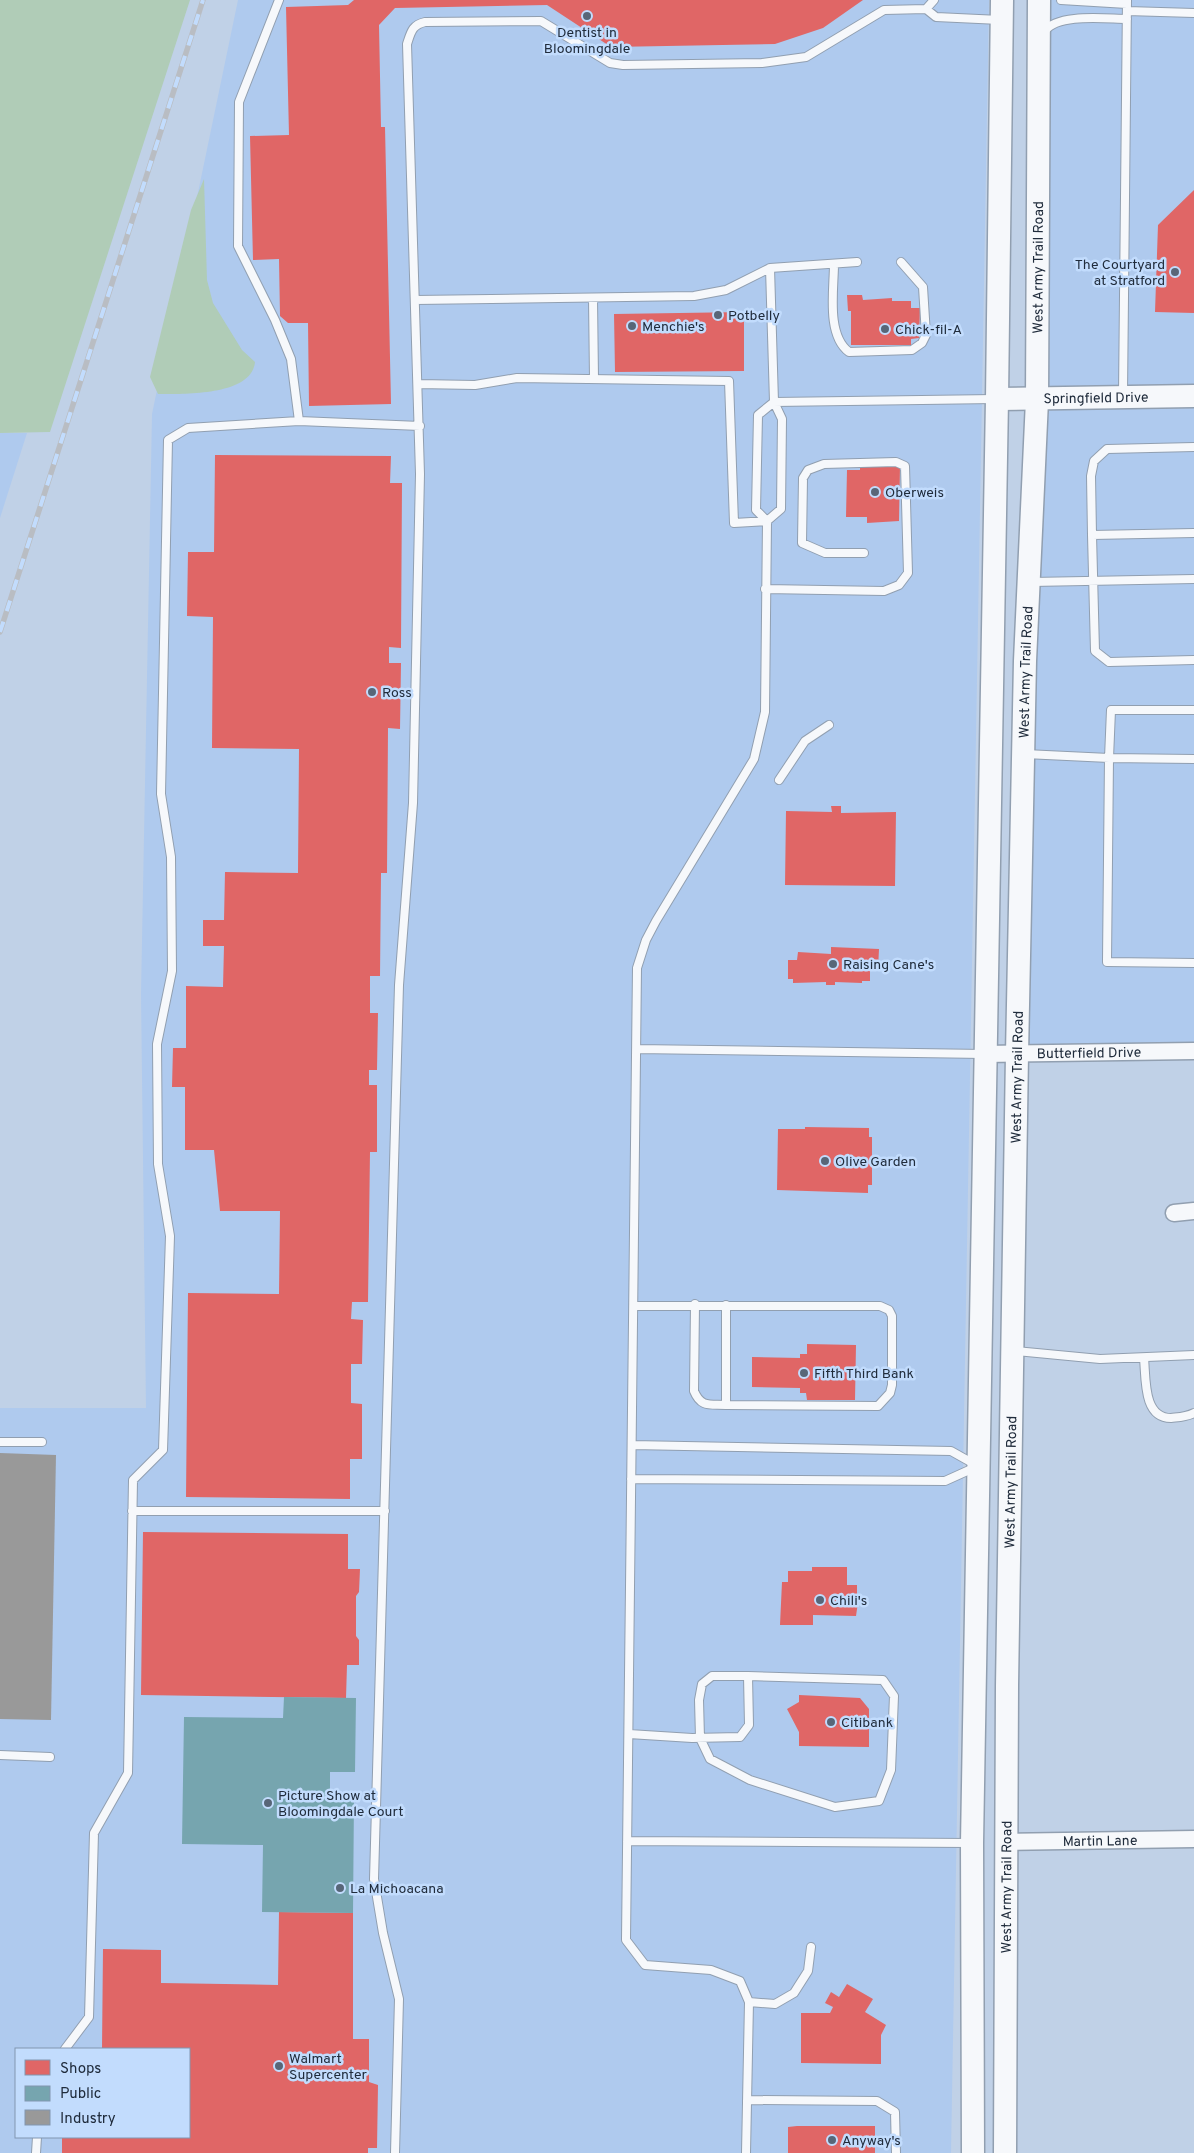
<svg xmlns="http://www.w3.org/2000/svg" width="1194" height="2153" font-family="Overpass,sans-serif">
<rect width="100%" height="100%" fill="#c0d1e7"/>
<path fill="#afcaee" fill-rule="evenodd" d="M238,0H989L951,2153H0V1408H146L141,994L152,414ZM16,2049H189V2137H16Z
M1045,0H1194V388L1043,390Z
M1194,402V1043L1025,1046L1041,406Z
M0,433H27L0,518Z"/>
<path fill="#b0ccb7" d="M0,0H190L50,432L0,433Z
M204,179L207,280L213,303L242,350L255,362C252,396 183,394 158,394L150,377L191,210Z"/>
<path fill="#e06666" d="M354,0H863L823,28L775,44L611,47L547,5L395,8L379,25L381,127H385L391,404L309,406L308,323H288L280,316L279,259L253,260L250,136L289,135L286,7L348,5Z
M1194,190V313L1155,312L1158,225Z
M847,295H862L863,300L892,298V301H911V308H920L919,338L911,339V345H851V311H848Z
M744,312V371L615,372L614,314Z
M215,455L391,456L390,483H402L401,648L389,647V663H401L400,729L388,728L387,873H381L380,976H370V1013H378L377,1070H369V1085H377V1152H370L368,1302H352L351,1319L363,1320L362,1364H351V1403L362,1404V1459H350V1499L186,1497L188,1293L279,1294L280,1211H220L214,1150H185V1087H172L173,1048H186V986L223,987L224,946H203V920H224L225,872L298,873L299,749L212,748L213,617L187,616L188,552H214Z
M860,464L872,466H900L899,521L867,523V517H846L847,470H860Z
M831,806H841V813L896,812L895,886L785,885L786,811L832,812Z
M831,947L879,949L878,969H870V981H862V983L835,982V985H826V982L793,983V979H788V960H797L798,952L831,954Z
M805,1127L869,1128V1137H872V1185H868V1193L777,1190L778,1129H805Z
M807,1344L856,1345L855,1400H807L806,1393H800V1388L752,1387V1357L800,1358V1354H807Z
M143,1532L348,1534V1569H360L359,1592L356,1596V1636L359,1640V1665H347L346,1698L141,1695Z
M812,1567H847V1585H857V1595H859L856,1616L813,1615V1625H780L782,1582H788V1571H812Z
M799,1695L860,1698L869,1709V1747L799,1746V1732L787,1709L799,1702Z
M279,1912L353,1913V2039H369V2082L378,2085L377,2148H368V2153H62V2137H189V2049H102L103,1949L161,1950V1983L278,1985Z
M847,1984L873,1999L865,2012L886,2025L881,2035V2064L801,2063V2013H830L833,2007L825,2003L831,1992L839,1997Z
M797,2126H875V2153H788V2127Z"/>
<path fill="#76a5af" d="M284,1697L356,1698L355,1772H330V1796H354L353,1913L262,1912L263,1845L182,1844L184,1717L283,1718Z"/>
<path fill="#999" d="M0,1453L56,1455L51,1720L0,1719Z"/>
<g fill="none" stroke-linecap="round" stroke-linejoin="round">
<defs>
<path id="lane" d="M279,0L239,102L238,246L275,320L291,359L299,421
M1061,0L1127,4
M926,9L934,0
M1127,11L1194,13
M1045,31C1058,13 1106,19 1127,19
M834,264C834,289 826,335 849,352L912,350L922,343L926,335L923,287L901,262
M593,298L594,379
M415,300L694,296L726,290L770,268L857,262
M418,384L475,385L517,378L729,381L734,523L767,521L781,509L782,419L774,402L770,268
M1123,395L1127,0
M1194,533L1092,535L1095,651L1109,662L1194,660
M1092,535L1091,476L1094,461L1107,449L1194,447
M1031,582L1194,579
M765,589L884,591L899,585L908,573L905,466L896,462L824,464L808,470L803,478L802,543L825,553H864
M1194,710H1111L1109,758L1107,962L1194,963
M1025,754L1109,758L1194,759
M779,780L805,741L829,725
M636,1049L984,1054
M695,1304L694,1391C701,1408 710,1404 726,1405V1305
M634,1306H880L889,1310L892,1316V1385L890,1393L878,1406L726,1405
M1015,1351L1100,1359L1194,1355
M1144,1358C1146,1379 1143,1418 1171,1418C1180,1417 1186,1417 1194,1413
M0,1442H42
M632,1445L951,1451L976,1465
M631,1479L945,1481L976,1467
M132,1511H385
M629,1734L692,1738L740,1737L749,1725L748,1676H712L702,1684L699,1700L700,1738L710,1759L750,1780L835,1807L879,1801L891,1770L894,1696L883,1680L748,1676
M0,1755L50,1757
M627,1841L970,1843
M749,2002L775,2004L794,1993L808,1971L811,1947
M65,2049L89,2017L94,1833L128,1773L133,1480L163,1450L170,1236L158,1164L157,1044L172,971L171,857L161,794L168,440L188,428L299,421L420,426
M747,2100L877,2101L895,2112L896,2153
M36,2153L37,2137
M395,2153L399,1999L383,1933L374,1879L399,985L413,803L420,474L407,44C411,32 412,25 425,22L541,21L610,63L623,65L762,63L806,57L884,10L926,9L936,17L1000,20
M746,2153L749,2002L740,1981L711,1970L645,1965L626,1940L637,968L646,940L656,921L754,759L765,712L767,521L756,510L758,415L774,402L995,399"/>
<g id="street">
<path id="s1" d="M984,1054L1194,1051"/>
<path d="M1174,1213L1194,1211"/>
<path id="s2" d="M1006,1842L1194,1839"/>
</g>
<g id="secondary">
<path id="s3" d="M997,399L1194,396"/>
<path d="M973,2153L972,1843L997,399L1002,0"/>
<path id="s4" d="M1005,2153L1007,1686L1017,1054L1025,661L1037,400L1039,0"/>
</g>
</defs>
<use href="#lane" stroke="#919fb0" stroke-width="10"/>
<use href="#street" stroke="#919fb0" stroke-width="19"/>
<use href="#secondary" stroke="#919fb0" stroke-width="25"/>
<use href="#lane" stroke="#f6f8fb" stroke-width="8"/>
<use href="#street" stroke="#f6f8fb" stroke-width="16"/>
<use href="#secondary" stroke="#f6f8fb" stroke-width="22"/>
<defs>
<path id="rail" d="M0,632L203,0"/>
</defs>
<use href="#rail" stroke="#b9bdc3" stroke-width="5.5"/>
<use href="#rail" stroke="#c2dcfd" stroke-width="4" stroke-dasharray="11" stroke-linecap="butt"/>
</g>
<g fill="#586678" stroke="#c2dcfd" stroke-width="2">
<circle cx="587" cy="16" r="5"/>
<circle cx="1175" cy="272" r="5"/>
<circle cx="718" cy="315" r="5"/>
<circle cx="632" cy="326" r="5"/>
<circle cx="885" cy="329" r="5"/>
<circle cx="875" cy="492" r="5"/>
<circle cx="372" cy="692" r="5"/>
<circle cx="833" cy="964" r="5"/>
<circle cx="825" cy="1161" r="5"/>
<circle cx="804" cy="1373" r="5"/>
<circle cx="820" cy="1600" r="5"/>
<circle cx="831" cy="1722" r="5"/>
<circle cx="268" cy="1803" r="5"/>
<circle cx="340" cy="1888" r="5"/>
<circle cx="279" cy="2066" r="5"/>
<circle cx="832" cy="2140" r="5"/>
</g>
<g text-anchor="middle" stroke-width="5" stroke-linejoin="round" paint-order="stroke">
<g font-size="14" fill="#202c3c" stroke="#c2dcfd" text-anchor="start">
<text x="587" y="37" text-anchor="middle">Dentist in<tspan x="587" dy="16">Bloomingdale</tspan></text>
<text x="1165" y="269" text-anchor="end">The Courtyard<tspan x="1165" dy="16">at Stratford</tspan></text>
<text x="728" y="320">Potbelly</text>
<text x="642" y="331">Menchie's</text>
<text x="895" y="334">Chick-fil-A</text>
<text x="885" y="497">Oberweis</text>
<text x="382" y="697">Ross</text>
<text x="843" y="969">Raising Cane's</text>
<text x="835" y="1166">Olive Garden</text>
<text x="814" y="1378">Fifth Third Bank</text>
<text x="830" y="1605">Chili's</text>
<text x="841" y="1727">Citibank</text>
<text x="278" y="1800">Picture Show at<tspan x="278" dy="16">Bloomingdale Court</tspan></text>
<text x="350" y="1893">La Michoacana</text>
<text x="289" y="2063">Walmart<tspan x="289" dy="16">Supercenter</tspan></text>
<text x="842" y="2145">Anyway's</text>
</g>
<g font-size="14" fill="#202c3c" stroke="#c2dcfd">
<text dy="5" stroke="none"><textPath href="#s4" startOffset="1886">West Army Trail Road</textPath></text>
<text dy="5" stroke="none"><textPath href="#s3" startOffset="99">Springfield Drive</textPath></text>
<text dy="5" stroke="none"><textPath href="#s4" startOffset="1481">West Army Trail Road</textPath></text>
<text dy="5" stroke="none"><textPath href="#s1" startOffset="105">Butterfield Drive</textPath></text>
<text dy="5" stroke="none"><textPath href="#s4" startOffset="1076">West Army Trail Road</textPath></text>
<text dy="5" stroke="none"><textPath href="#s4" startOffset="671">West Army Trail Road</textPath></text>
<text dy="5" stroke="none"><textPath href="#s2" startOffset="94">Martin Lane</textPath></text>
<text dy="5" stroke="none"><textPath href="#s4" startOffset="266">West Army Trail Road</textPath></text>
</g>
</g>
<rect x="15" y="2048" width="175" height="90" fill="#c2dcfd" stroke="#8196b0"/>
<rect x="25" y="2060" width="25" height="15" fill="#e06666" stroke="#8196b0"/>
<text x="60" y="2073" font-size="15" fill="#202c3c">Shops</text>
<rect x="25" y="2086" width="25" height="15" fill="#76a5af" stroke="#8196b0"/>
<text x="60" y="2098" font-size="15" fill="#202c3c">Public</text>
<rect x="25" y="2110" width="25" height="15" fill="#999999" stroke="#8196b0"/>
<text x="60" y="2123" font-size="15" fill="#202c3c">Industry</text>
</svg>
